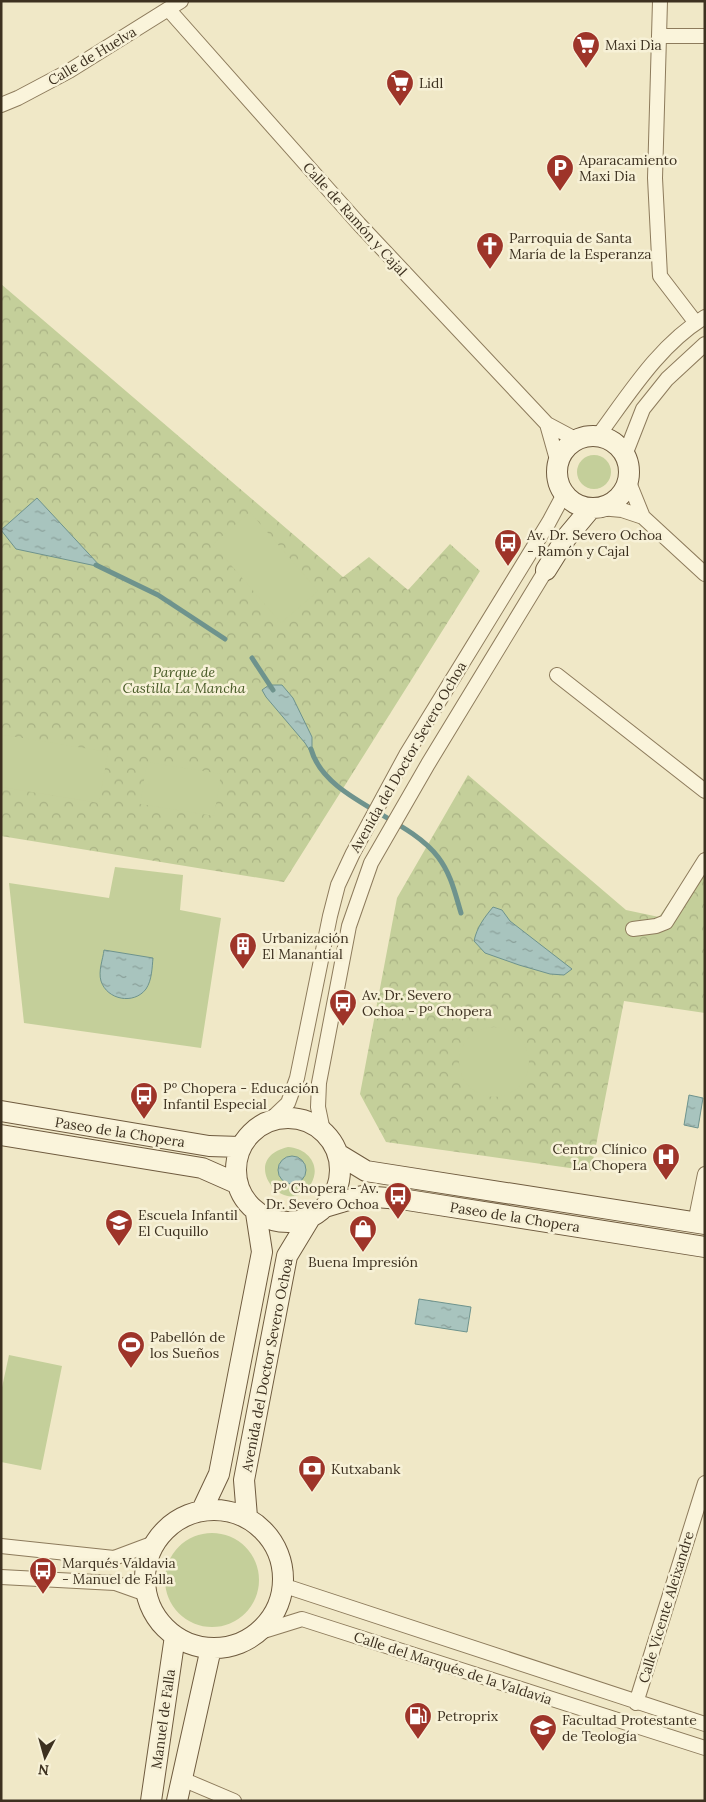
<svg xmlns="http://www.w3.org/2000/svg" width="706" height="1802" font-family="Lora,serif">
<defs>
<pattern id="forest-crowns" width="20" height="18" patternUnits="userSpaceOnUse" patternTransform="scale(1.25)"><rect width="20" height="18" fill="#c4cf9a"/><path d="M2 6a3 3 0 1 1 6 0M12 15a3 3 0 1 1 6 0" fill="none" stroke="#a9b284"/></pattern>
<pattern id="water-ripples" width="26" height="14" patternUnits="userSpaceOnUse" patternTransform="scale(1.25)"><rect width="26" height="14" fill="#a8c4be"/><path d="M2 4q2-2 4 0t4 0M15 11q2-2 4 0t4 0" fill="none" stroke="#8aa09a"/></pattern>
</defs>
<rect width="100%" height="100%" fill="#f0e8c7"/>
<path fill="url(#forest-crowns)" d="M1,284L343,577L369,557L408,590L450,544L480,571L284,882L1,836Z
M468,775L626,910L659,917L705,850V1013L624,1001L591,1171L386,1142L360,1094L397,898Z"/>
<path fill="#c4cf9a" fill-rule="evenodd" d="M577 472a17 17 0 1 1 34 0a17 17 0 1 1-34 0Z
M250,512L318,591L281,623L213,544Z
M4,735L108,752L99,803L1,787V750Z
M147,762L221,774L214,816L140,804Z
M115,867L183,875L180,910L221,918L201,1048L24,1023L9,883L109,898Z
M459 1062a35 35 0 1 1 70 0a35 35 0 1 1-70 0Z
M288,1147C307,1148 322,1165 311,1184C287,1223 235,1159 288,1147ZM290,1156L291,1184L282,1180L278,1168L282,1160Z
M9,1355L62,1366L41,1470L1,1462V1392Z
M165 1580a47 47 0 1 1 94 0a47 47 0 1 1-94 0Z"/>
<path fill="url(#water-ripples)" stroke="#6e938d" d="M37,498L101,567L16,549L1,530Z
M269,685H282L293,698L312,737V754L305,743L266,697L262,690Z
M493,907L502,910L510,921L572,969L564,975L550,974L519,965L485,953L474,941C477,927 484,918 493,907Z
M104,950L153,958C152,968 152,980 146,989C134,1005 107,1000 101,981C98,971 103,959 104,950Z
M689,1095L703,1098L698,1128L684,1125Z
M278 1170a14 14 0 1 1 28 0a14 14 0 1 1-28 0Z
M419,1299L471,1307L467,1332L415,1324Z"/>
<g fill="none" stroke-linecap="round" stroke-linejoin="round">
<path stroke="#6e938d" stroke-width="5" d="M96,565L158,595L225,639
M252,658L273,690
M311,749C325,800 407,816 438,857C451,874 455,893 461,913"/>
<defs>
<path id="street" d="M660,1L655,178L660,276L696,323
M169,10L359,224L547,424L577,440
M659,36H705
M1,105L18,98L69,71L181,1
M547,424L558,463
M598,436C629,394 659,345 705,317
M625,455L643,409L667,379L705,344
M628,480L643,517
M600,508L622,510L643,517L705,574
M557,675L705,791
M633,929L656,926L666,922L705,860
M269,1121L288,1103L297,1078L330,916L338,885L353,853L406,755L549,522L564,494
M323,1131L318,1107L319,1083L349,926L371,863L428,764L546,570
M695,1223L705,1174
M1,1546L114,1558L154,1543
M1,1577L115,1583L146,1594
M282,1585L705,1724
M257,1633L302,1619L705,1748
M636,1703L705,1483
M182,1779L234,1801"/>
<path id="secondary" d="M557 472a36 36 0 1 1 72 0a36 36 0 1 1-72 0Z
M546,570L566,538L591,508
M1,1111L209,1146L240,1147
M236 1170a52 52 0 1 1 104 0a52 52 0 1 1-104 0Z
M1,1135L202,1168L236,1183
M338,1154L366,1171L705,1224
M325,1207L362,1196L401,1199L705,1247
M202,1510L219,1474L262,1252L256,1213
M145 1579a69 69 0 1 1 138 0a69 69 0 1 1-138 0Z
M247,1517L244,1480L287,1256L310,1218
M151,1801L175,1636
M177,1801L211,1648"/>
</defs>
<use href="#street" stroke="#8d7b5c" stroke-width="16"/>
<use href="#secondary" stroke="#6f5b3f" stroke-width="22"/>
<use href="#street" stroke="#faf4db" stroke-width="14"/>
<use href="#secondary" stroke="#faf4db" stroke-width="20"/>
</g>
<defs>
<symbol id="supermarket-pin" viewBox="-11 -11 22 30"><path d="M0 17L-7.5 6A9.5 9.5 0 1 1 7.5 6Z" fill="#9e3429" stroke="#f7f1d7"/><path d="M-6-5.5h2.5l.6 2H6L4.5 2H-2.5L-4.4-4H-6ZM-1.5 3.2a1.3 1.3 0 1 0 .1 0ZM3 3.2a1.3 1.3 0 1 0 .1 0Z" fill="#fff"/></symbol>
<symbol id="parking-pin" viewBox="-11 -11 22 30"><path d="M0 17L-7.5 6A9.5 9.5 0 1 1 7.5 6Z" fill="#9e3429" stroke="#f7f1d7"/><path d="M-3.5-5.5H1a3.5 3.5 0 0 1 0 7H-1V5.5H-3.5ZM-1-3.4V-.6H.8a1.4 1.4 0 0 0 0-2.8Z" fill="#fff"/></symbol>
<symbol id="church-pin" viewBox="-11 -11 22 30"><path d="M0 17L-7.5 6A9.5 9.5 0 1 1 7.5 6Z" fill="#9e3429" stroke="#f7f1d7"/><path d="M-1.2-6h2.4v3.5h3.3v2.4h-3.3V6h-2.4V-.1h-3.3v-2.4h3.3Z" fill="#fff"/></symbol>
<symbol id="bus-pin" viewBox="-11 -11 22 30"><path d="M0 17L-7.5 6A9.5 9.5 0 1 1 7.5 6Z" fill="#9e3429" stroke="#f7f1d7"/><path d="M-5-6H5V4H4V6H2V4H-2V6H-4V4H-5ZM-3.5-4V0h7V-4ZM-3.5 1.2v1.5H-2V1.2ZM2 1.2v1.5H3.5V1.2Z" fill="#fff"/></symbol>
<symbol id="building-pin" viewBox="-11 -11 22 30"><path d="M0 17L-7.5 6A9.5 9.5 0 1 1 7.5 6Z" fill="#9e3429" stroke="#f7f1d7"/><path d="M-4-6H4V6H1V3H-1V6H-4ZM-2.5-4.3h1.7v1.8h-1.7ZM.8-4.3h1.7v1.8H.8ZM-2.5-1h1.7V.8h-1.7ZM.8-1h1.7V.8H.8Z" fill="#fff"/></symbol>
<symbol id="hospital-pin" viewBox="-11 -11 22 30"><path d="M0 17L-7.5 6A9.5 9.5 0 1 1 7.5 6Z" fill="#9e3429" stroke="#f7f1d7"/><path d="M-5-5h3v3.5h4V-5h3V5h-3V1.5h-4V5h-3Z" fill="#fff"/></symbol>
<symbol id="school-pin" viewBox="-11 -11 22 30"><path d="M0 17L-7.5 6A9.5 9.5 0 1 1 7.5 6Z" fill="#9e3429" stroke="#f7f1d7"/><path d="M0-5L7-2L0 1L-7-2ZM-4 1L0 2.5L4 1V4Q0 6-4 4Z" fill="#fff"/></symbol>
<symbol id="shop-pin" viewBox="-11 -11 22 30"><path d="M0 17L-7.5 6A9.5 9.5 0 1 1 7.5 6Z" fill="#9e3429" stroke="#f7f1d7"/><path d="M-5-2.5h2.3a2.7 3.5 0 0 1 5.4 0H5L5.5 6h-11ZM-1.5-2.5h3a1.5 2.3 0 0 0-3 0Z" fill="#fff"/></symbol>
<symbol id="stadium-pin" viewBox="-11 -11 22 30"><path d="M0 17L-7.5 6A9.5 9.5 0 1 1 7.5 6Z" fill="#9e3429" stroke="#f7f1d7"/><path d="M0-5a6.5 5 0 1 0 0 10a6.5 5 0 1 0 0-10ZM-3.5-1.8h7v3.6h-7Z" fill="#fff"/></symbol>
<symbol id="bank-pin" viewBox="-11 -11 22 30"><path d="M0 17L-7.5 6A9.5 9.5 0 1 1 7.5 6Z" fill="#9e3429" stroke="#f7f1d7"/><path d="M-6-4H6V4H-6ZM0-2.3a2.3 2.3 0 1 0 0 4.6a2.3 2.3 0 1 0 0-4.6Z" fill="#fff"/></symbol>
<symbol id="fuel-pin" viewBox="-11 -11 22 30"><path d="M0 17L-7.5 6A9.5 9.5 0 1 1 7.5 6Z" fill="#9e3429" stroke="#f7f1d7"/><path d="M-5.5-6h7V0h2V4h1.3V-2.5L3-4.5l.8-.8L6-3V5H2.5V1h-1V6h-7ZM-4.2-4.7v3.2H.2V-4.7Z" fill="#fff"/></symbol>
<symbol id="university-pin" viewBox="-11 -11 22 30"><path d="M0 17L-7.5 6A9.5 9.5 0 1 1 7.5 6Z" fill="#9e3429" stroke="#f7f1d7"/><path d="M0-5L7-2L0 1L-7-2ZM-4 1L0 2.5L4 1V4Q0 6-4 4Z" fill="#fff"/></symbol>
</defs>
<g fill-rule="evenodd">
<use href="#supermarket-pin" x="570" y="29" width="32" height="43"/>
<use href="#supermarket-pin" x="384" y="67" width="32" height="43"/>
<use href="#parking-pin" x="544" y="152" width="32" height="43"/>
<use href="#church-pin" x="474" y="230" width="32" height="43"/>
<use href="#bus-pin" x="492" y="527" width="32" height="43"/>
<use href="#building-pin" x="227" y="930" width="32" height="43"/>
<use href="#bus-pin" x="327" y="987" width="32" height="43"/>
<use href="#bus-pin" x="128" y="1080" width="32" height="43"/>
<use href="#hospital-pin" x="650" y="1141" width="32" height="43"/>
<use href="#bus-pin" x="382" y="1180" width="32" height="43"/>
<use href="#school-pin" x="103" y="1207" width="32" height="43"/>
<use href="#shop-pin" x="347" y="1213" width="32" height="43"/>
<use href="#stadium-pin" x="115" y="1329" width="32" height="43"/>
<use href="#bank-pin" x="296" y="1453" width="32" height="43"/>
<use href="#bus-pin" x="27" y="1555" width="32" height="43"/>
<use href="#fuel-pin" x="402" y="1700" width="32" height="43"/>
<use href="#university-pin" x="527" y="1712" width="32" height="43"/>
</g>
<g text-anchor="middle" stroke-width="5" stroke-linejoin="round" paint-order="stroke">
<g font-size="14" fill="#3d3120" stroke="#f7f1d7" text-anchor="start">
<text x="605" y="50">Maxi Dia</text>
<text x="419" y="88">Lidl</text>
<text x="579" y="165">Aparacamiento<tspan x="579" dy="16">Maxi Dia</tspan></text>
<text x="509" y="243">Parroquia de Santa<tspan x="509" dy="16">María de la Esperanza</tspan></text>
<text x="527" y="540">Av. Dr. Severo Ochoa<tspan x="527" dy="16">- Ramón y Cajal</tspan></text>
<text x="262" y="943">Urbanización<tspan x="262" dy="16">El Manantial</tspan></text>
<text x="362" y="1000">Av. Dr. Severo<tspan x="362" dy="16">Ochoa - Pº Chopera</tspan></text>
<text x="163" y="1093">Pº Chopera - Educación<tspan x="163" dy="16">Infantil Especial</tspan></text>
<text x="647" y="1154" text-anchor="end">Centro Clínico<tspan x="647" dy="16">La Chopera</tspan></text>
<text x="379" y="1193" text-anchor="end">Pº Chopera - Av.<tspan x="379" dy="16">Dr. Severo Ochoa</tspan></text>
<text x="138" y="1220">Escuela Infantil<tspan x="138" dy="16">El Cuquillo</tspan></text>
<text x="363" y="1267" text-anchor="middle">Buena Impresión</text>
<text x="150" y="1342">Pabellón de<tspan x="150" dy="16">los Sueños</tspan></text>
<text x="331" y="1474">Kutxabank</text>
<text x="62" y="1568">Marqués Valdavia<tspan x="62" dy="16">- Manuel de Falla</tspan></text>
<text x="437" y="1721">Petroprix</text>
<text x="562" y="1725">Facultad Protestante<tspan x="562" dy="16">de Teología</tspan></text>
</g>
<g font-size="14" fill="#3d3120" stroke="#f7f1d7">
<text transform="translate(92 56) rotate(-31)" y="5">Calle de Huelva</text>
<text transform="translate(355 219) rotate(48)" y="5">Calle de Ramón y Cajal</text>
<text transform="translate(408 757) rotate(-60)" y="5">Avenida del Doctor Severo Ochoa</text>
<text transform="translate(120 1132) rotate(9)" y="5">Paseo de la Chopera</text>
<text transform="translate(515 1217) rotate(9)" y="5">Paseo de la Chopera</text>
<text transform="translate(267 1365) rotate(-79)" y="5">Avenida del Doctor Severo Ochoa</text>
<text transform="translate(666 1607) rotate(-73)" y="5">Calle Vicente Aleixandre</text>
<text transform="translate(453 1668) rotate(18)" y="5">Calle del Marqués de la Valdavia</text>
<text transform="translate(163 1719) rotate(-82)" y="5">Manuel de Falla</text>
</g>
<g font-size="14" font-style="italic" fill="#475a26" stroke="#f7f1d7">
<text x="184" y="677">Parque de<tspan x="184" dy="16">Castilla La Mancha</tspan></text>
</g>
</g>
<rect width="706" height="1802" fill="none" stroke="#3d3120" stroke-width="5"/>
<g transform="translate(45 1757) rotate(186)" stroke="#f7f1d7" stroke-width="4" paint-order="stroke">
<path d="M0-4L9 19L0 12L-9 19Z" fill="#3d3120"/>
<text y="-8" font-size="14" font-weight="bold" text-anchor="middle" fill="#3d3120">N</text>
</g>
</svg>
